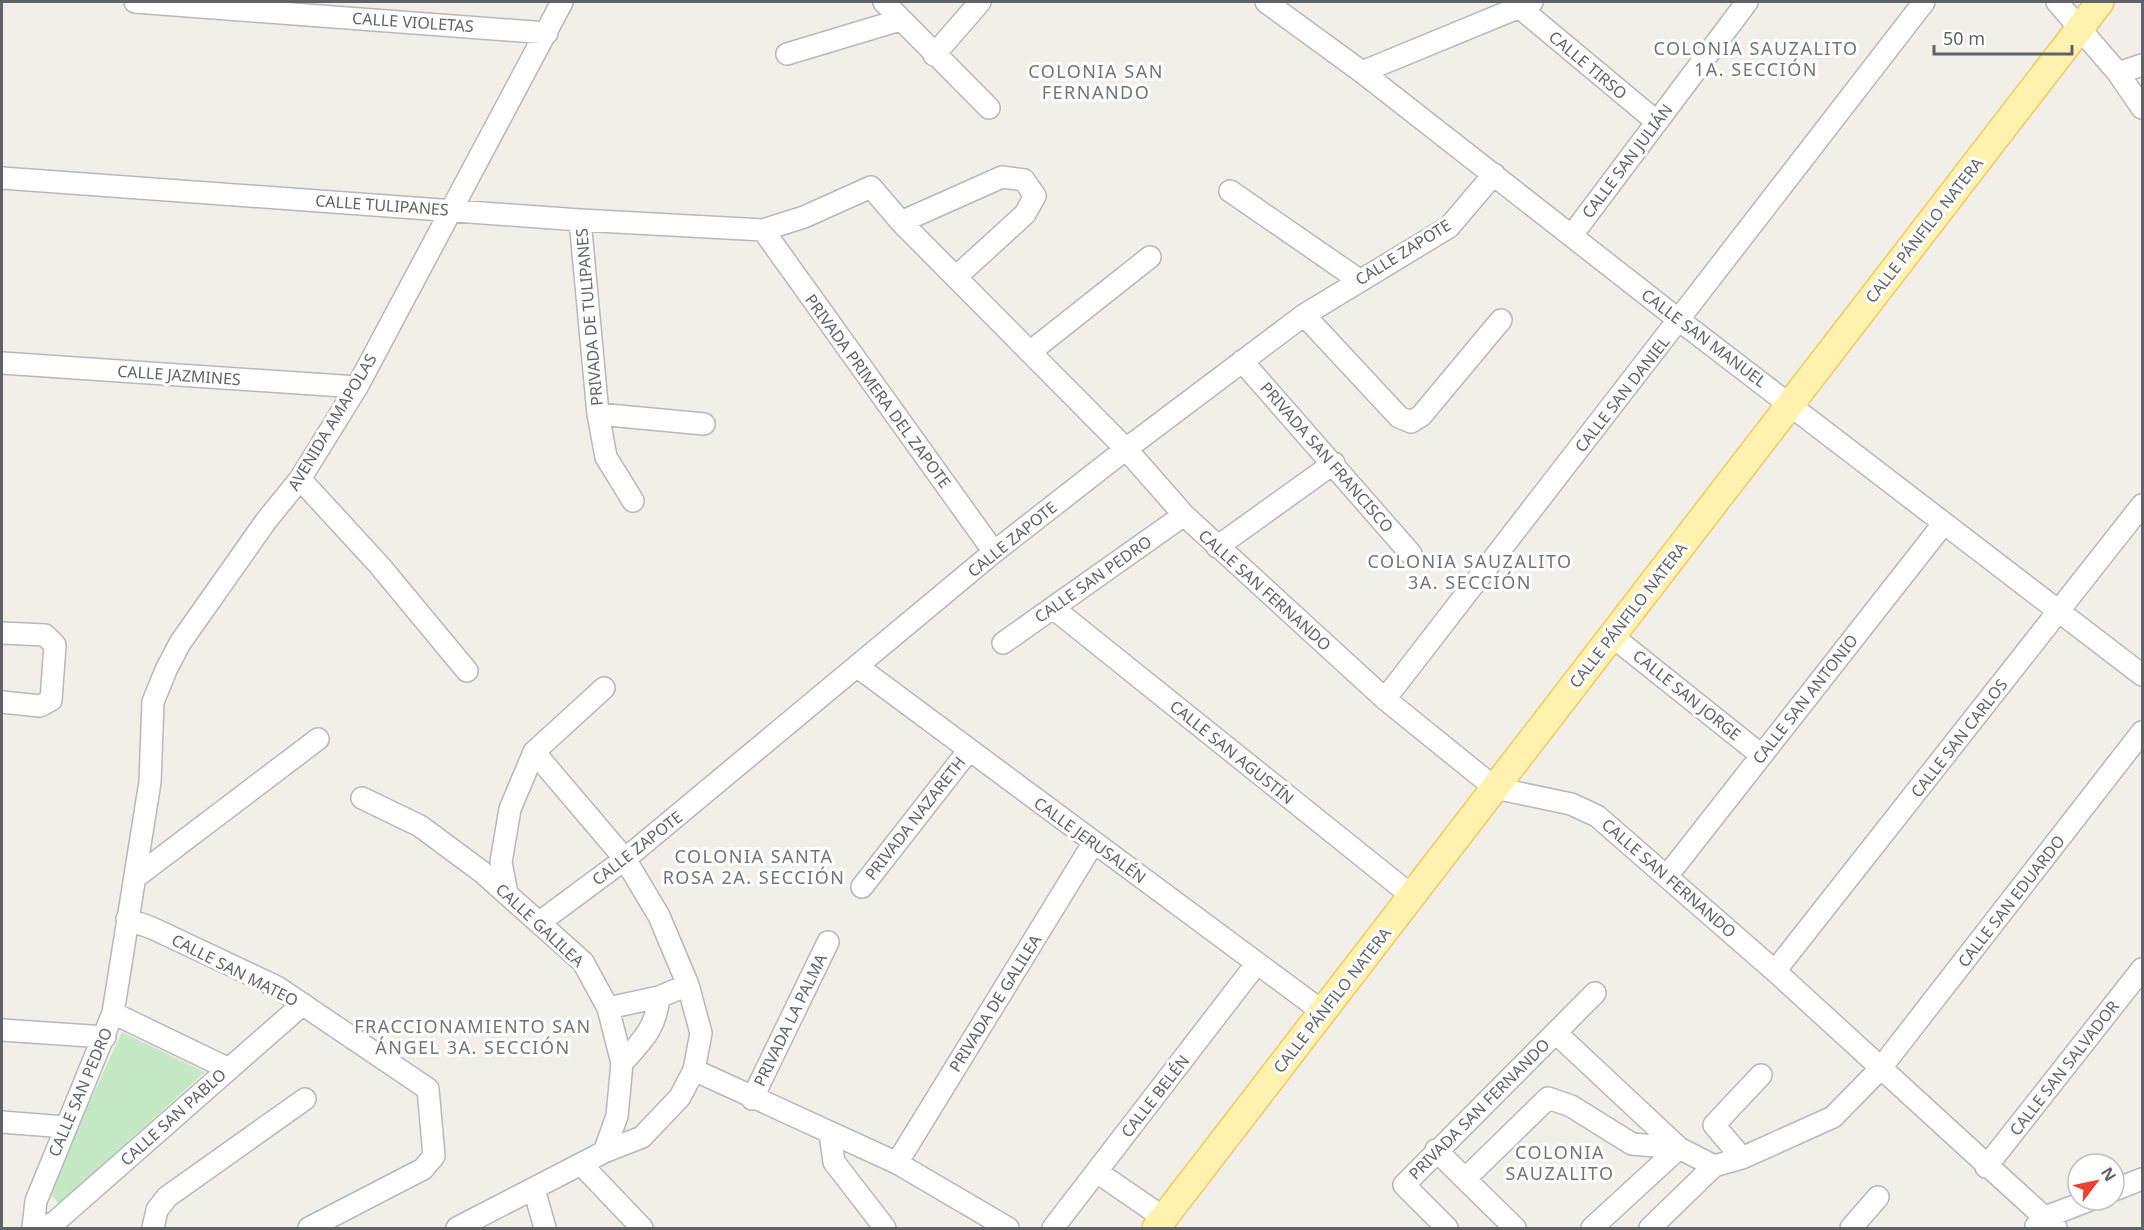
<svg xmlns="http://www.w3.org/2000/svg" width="2144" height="1230" font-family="'Noto Sans',sans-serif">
<rect width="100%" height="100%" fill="#f1efe8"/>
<path fill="#c5e8c5" d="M122,1032L205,1072L59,1204L48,1191Z"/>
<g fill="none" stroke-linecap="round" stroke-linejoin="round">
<defs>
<path id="minor" d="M135,2L547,33
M884,2L989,108
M1266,2L1362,72L1679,320L2142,675
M2057,2L2118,73L2142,108
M1519,7L1657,122
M787,54L900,20
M934,55L980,2
M1362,72L1532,2
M2118,73L2142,65
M2,178L580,220L763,230L804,217L871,187L901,222L1126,449L1184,515L1385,699L1495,788L1571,804L1597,816L1775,971L2056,1228
M1230,191L1359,280
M580,220L598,414L606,457L633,501
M901,222L1002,177L1024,180L1035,196L1025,214L956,277
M763,230L994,552
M1572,235L1747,2
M1304,315L1399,417L1411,422L1421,416L1501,320
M1030,352L1150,257
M1242,361L1411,554
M2,363L357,387
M598,414L704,424
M300,479L380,566L467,671
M1217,547L1334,463
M1053,608L1412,896
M2,633L45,635L55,645L51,700L40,706L2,702
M1612,636L1761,755
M1003,643L1184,515
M858,667L1323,1012
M1385,699L1924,2
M362,798L420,826L482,872L583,962L608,1008L622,1063L617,1116L604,1152
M1667,876L1944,523
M136,877L318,739
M862,887L969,750
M507,894L501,862L510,809L534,752L604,688
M127,919L152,928L277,987L428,1089L434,1156L423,1169L309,1228
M540,922L625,859L994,552L1126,449L1304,315L1449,227L1494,174
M1775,971L2142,505
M608,1008L659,997L688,985
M113,1013L227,1068
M2,1030L105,1037
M1556,1033L1679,1148
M622,1063C643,1040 656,1028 659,997
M694,1070L897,1163L1008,1228
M752,1099L828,942
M2,1122L65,1127
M830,1133L834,1162L885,1228
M1436,1150L1465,1179
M1742,1158L1714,1125L1761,1075
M897,1163L1094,842
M581,1164L642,1228
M1986,1167L2142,969
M1097,1172L1164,1218
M534,1189L545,1228
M2114,1190L2142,1179
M2036,1226L2043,1218L2090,1200
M33,1228L36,1201L113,1013L150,782L153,702L166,670L180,643L266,521L300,479L357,387L562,2
M42,1228L55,1222L303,1004
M153,1228L157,1210L167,1197L305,1099
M457,1228L604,1152L642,1137L680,1097L694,1070L701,1033L688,985L659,916L625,859L534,752
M1053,1228L1257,963
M1447,1228L1404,1185L1595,993
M1515,1228L1465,1179L1548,1098L1571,1106L1632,1144L1679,1148
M1592,1228L1679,1148L1714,1166L1742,1158L1833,1117L1880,1069L2142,732
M1650,1228L1714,1166
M1851,1228L1878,1197"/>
<path id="major" d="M1156,1228L2100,2"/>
</defs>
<use href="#minor" stroke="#b5b8bc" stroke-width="24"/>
<use href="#major" stroke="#f2c960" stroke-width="30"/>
<use href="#minor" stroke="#fff" stroke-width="21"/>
<use href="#major" stroke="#fff2af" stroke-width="27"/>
</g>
<g text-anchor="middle" stroke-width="6" stroke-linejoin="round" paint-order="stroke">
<g font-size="16" fill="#5f6368" stroke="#fff">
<text transform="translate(413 22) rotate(4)" y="6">CALLE VIOLETAS</text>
<text transform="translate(1588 65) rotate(40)" y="6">CALLE TIRSO</text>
<text transform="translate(1627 161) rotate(-53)" y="6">CALLE SAN JULIÁN</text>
<text transform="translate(382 205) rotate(4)" y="6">CALLE TULIPANES</text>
<text transform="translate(1924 230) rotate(-52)" y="6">CALLE PÁNFILO NATERA</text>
<text transform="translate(1403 252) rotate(-32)" y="6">CALLE ZAPOTE</text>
<text transform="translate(589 317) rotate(-95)" y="6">PRIVADA DE TULIPANES</text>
<text transform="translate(1704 338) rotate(37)" y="6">CALLE SAN MANUEL</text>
<text transform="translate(179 375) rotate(4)" y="6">CALLE JAZMINES</text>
<text transform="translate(878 391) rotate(54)" y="6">PRIVADA PRIMERA DEL ZAPOTE</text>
<text transform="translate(1622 394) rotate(-52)" y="6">CALLE SAN DANIEL</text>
<text transform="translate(332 422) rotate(-59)" y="6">AVENIDA AMAPOLAS</text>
<text transform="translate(1327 457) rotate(49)" y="6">PRIVADA SAN FRANCISCO</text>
<text transform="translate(1012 539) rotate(-39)" y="6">CALLE ZAPOTE</text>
<text transform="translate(1093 579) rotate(-35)" y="6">CALLE SAN PEDRO</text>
<text transform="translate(1265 590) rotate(42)" y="6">CALLE SAN FERNANDO</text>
<text transform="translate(1628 615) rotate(-52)" y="6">CALLE PÁNFILO NATERA</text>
<text transform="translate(1687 695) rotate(39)" y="6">CALLE SAN JORGE</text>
<text transform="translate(1805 699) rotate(-52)" y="6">CALLE SAN ANTONIO</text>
<text transform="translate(1959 738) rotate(-52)" y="6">CALLE SAN CARLOS</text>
<text transform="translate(1232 752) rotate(39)" y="6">CALLE SAN AGUSTÍN</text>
<text transform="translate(915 818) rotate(-52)" y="6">PRIVADA NAZARETH</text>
<text transform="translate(1090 840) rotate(36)" y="6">CALLE JERUSALÉN</text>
<text transform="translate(637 848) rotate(-38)" y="6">CALLE ZAPOTE</text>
<text transform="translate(1669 878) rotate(41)" y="6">CALLE SAN FERNANDO</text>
<text transform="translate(2011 901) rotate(-52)" y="6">CALLE SAN EDUARDO</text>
<text transform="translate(540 925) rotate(43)" y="6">CALLE GALILEA</text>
<text transform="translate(235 970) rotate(27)" y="6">CALLE SAN MATEO</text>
<text transform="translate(1332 1000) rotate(-52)" y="6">CALLE PÁNFILO NATERA</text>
<text transform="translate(995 1003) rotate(-58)" y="6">PRIVADA DE GALILEA</text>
<text transform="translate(790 1020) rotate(-64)" y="6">PRIVADA LA PALMA</text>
<text transform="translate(2064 1068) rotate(-52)" y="6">CALLE SAN SALVADOR</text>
<text transform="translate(80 1092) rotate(-67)" y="6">CALLE SAN PEDRO</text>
<text transform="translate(1155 1096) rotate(-52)" y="6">CALLE BELÉN</text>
<text transform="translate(1479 1109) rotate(-45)" y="6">PRIVADA SAN FERNANDO</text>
<text transform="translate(173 1117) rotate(-42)" y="6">CALLE SAN PABLO</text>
</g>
<g font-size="18" letter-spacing="1.5" fill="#70757a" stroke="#fff">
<text x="1756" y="55">COLONIA SAUZALITO<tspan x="1756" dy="21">1A. SECCIÓN</tspan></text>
<text x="1096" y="78">COLONIA SAN<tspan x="1096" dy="21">FERNANDO</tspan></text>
<text x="1470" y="568">COLONIA SAUZALITO<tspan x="1470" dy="21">3A. SECCIÓN</tspan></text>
<text x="754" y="863">COLONIA SANTA<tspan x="754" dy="21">ROSA 2A. SECCIÓN</tspan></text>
<text x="473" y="1033">FRACCIONAMIENTO SAN<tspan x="473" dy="21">ÁNGEL 3A. SECCIÓN</tspan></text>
<text x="1560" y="1159">COLONIA<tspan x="1560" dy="21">SAUZALITO</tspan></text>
</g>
</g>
<rect width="2144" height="1230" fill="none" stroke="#5f6368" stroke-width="6"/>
<g transform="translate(2096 1182) rotate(58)"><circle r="28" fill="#ffffff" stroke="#bfc1c3" stroke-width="1.5"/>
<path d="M0-4.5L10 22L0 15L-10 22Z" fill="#ea4335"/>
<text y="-9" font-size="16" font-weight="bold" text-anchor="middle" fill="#5f6368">N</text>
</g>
<path d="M1934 45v9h138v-9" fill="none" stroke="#5f6368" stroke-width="3"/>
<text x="1943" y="45" font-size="18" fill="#5f6368" stroke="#ffffff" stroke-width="4.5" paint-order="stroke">50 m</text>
</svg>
